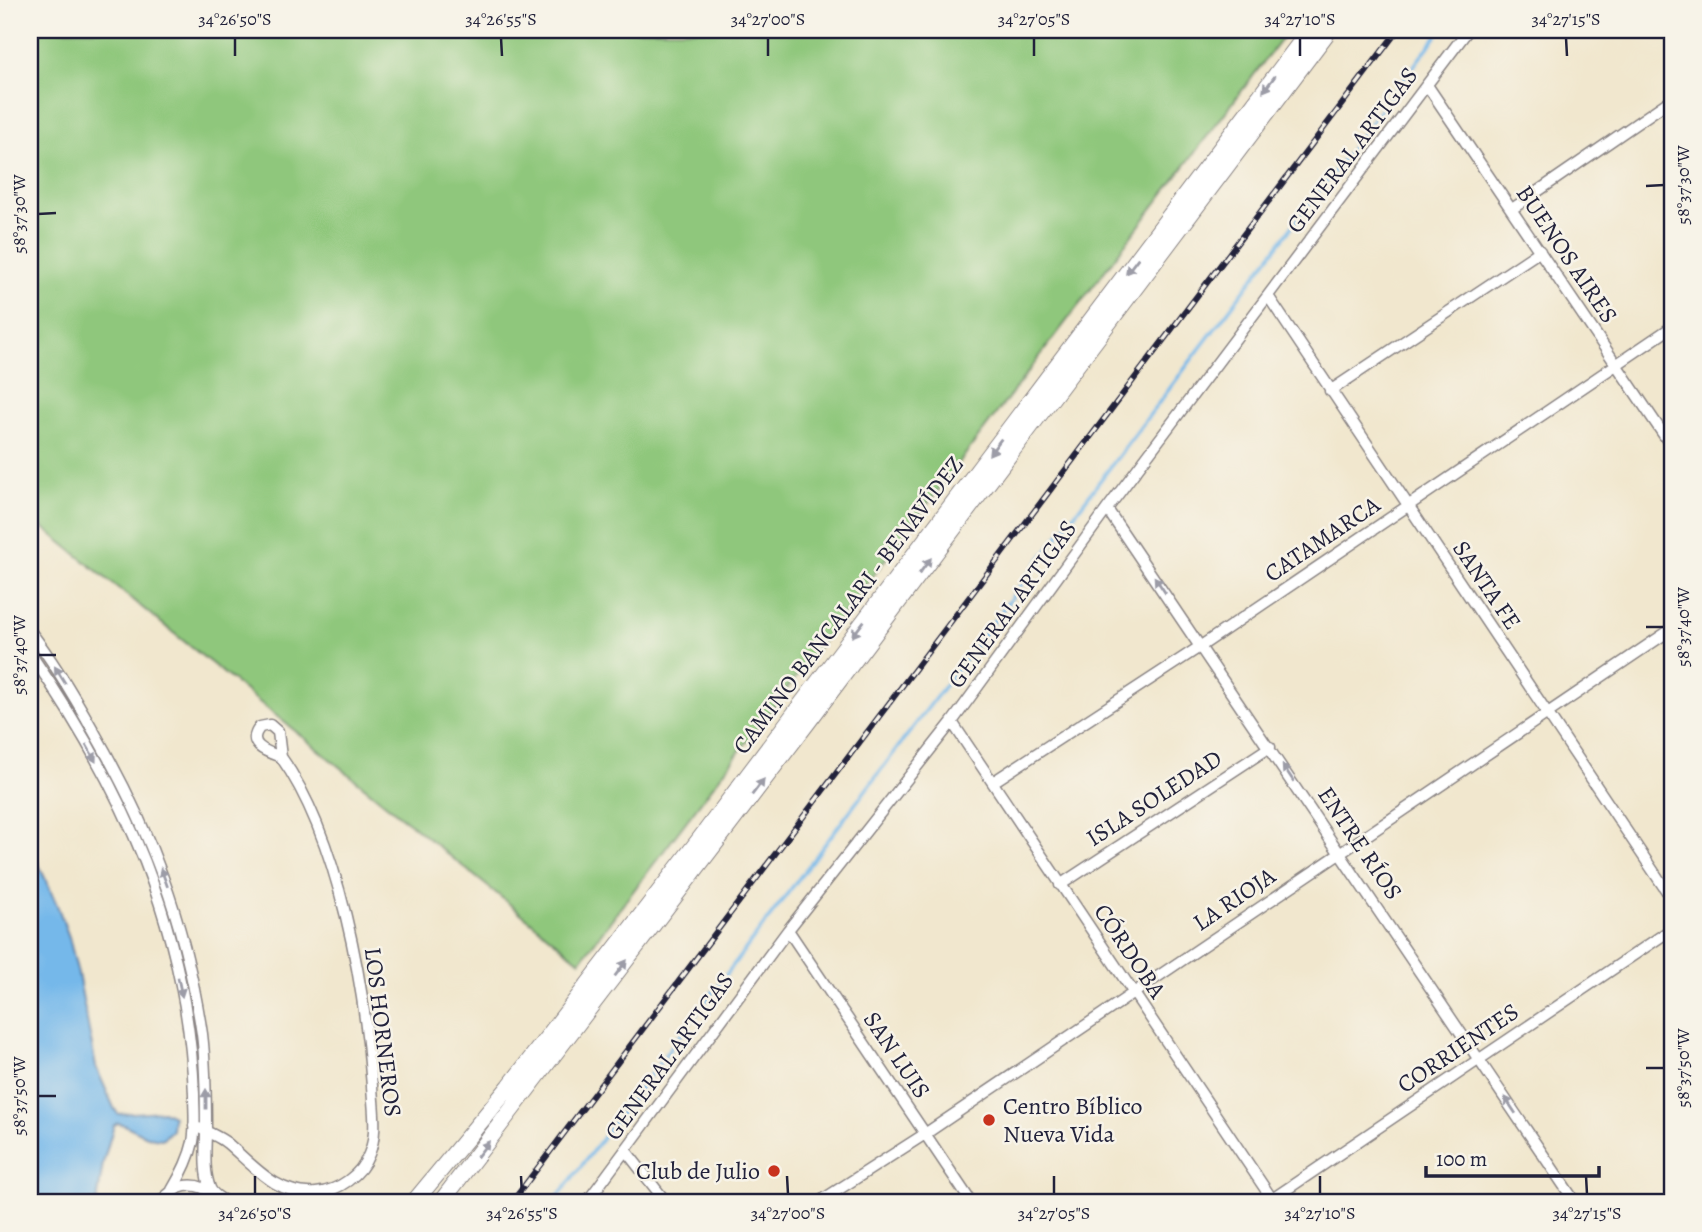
<svg xmlns="http://www.w3.org/2000/svg" width="1702" height="1232" font-family="Alegreya,serif">
<rect width="100%" height="100%" fill="#f7f3e8"/>
<filter id="ink" filterUnits="userSpaceOnUse"><feTurbulence type="fractalNoise" baseFrequency=".0143" numOctaves="2"/><feDisplacementMap in="SourceGraphic" scale="14" xChannelSelector="R" yChannelSelector="G"/><feConvolveMatrix kernelMatrix="1 2 1 2 8 2 1 2 1" color-interpolation-filters="sRGB"/></filter>
<filter id="wash" filterUnits="userSpaceOnUse"><feTurbulence type="fractalNoise" baseFrequency=".00686" numOctaves="4" result="noise"/><feDisplacementMap in="SourceGraphic" scale="28" xChannelSelector="R" yChannelSelector="G"/><feGaussianBlur stdDeviation="1.57" result="paint"/><feColorMatrix in="noise" values="0 0 0 0 0 0 0 0 0 0 0 0 0 0 0 0 0 1.4 0 .05"/><feComposite in="paint" operator="in"/></filter>
<g filter="url(#wash)">
<rect width="100%" height="100%" fill="#f1e7ce"/>
<path fill="#8fc77b" stroke="#58745b" stroke-width="2" d="M30,30H1288L580,961L30,517Z"/>
<path fill="#74b8ea" stroke="#4b6d92" stroke-width="2" d="M30,845L57,905L69,937L78,974L96,1067L114,1108L118,1114L163,1111L173,1116L172,1130L162,1139C146,1139 133,1127 118,1123L114,1125L103,1163L97,1202H30Z"/>
<g fill="none" stroke-linecap="round" stroke-linejoin="round">
<path stroke="#74b8ea" stroke-width="3.5" d="M554,1202L1441,30"/>
</g>
</g>
<g filter="url(#ink)">
<g fill="none" stroke-linecap="round" stroke-linejoin="round">
<defs>
<path id="street" d="M1671,30L1672,33
M1427,85L1672,447
M1512,209L1672,99
M1268,296L1672,899
M1330,391L1540,251
M1107,509L1575,1202
M30,631C54,662 74,696 93,730C150,829 185,920 202,1034C206,1066 206,1098 206,1130C206,1148 203,1170 210,1188C212,1194 220,1198 225,1202
M30,653C74,717 116,789 145,862C173,935 191,1016 194,1094C194,1110 196,1126 193,1142C189,1160 181,1175 172,1190
M952,722L1274,1202
M270,725L278,732L281,757C267,752 245,745 260,727Z
M993,782L1201,646L1672,327
M1060,885L1270,747
M788,930L971,1202
M194,1126C206,1131 218,1136 227,1143C254,1166 277,1196 316,1193C339,1191 361,1175 369,1154C378,1133 373,1108 372,1086C365,988 339,838 281,757
M626,1151L666,1202
M161,1202C174,1185 195,1179 212,1194
M587,1202L788,930L952,722L1107,509L1468,30
M819,1202L925,1134L1672,629
M1268,1202L1672,929"/>
<path id="secondary" d="M414,1202L510,1086L700,839L1310,30
M441,1202L807,723L1329,30"/>
</defs>
<use href="#street" stroke="#8a8484" stroke-width="13"/>
<use href="#secondary" stroke="#8a8484" stroke-width="18"/>
<use href="#street" stroke="#fff" stroke-width="10"/>
<use href="#secondary" stroke="#fff" stroke-width="16"/>
<defs>
<path id="rail" d="M512,1202L1398,30"/>
</defs>
<use href="#rail" stroke="#22223b" stroke-width="6"/>
<use href="#rail" stroke="#f7f3e8" stroke-width="3.5" stroke-dasharray="10" stroke-linecap="butt"/>
</g>
<defs><path id="oneway-solid" d="M-6-.8H1V-3.2L6.5 0L1 3.2V.8H-6Z" transform="scale(1.75)"/></defs>
<g fill="#9c9ca7">
<use href="#oneway-solid" transform="translate(1269 84) rotate(127)"/>
<use href="#oneway-solid" transform="translate(1132 266) rotate(127)"/>
<use href="#oneway-solid" transform="translate(995 447) rotate(127)"/>
<use href="#oneway-solid" transform="translate(925 566) rotate(-53)"/>
<use href="#oneway-solid" transform="translate(1160 585) rotate(-124)"/>
<use href="#oneway-solid" transform="translate(858 629) rotate(127)"/>
<use href="#oneway-solid" transform="translate(60 675) rotate(-122)"/>
<use href="#oneway-solid" transform="translate(91 753) rotate(61)"/>
<use href="#oneway-solid" transform="translate(1288 773) rotate(-124)"/>
<use href="#oneway-solid" transform="translate(758 787) rotate(-53)"/>
<use href="#oneway-solid" transform="translate(164 877) rotate(-110)"/>
<use href="#oneway-solid" transform="translate(621 968) rotate(-53)"/>
<use href="#oneway-solid" transform="translate(180 987) rotate(78)"/>
<use href="#oneway-solid" transform="translate(206 1099) rotate(-90)"/>
<use href="#oneway-solid" transform="translate(1510 1105) rotate(-124)"/>
<use href="#oneway-solid" transform="translate(483 1149) rotate(-52)"/>
</g>
</g>
<path fill="none" stroke="#22223b" stroke-width="2.5" d="M235,38V56M501,38L502,56M768,38V56M1034,38V56M1300,38V56M1566,38L1567,56M1646,186L1664,185M38,214L56,213M1646,627H1664M38,655H56M1646,1068H1664M38,1096H56M255,1176V1194M521,1176L522,1194M787,1176L788,1194M1054,1176V1194M1320,1176V1194M1586,1176L1587,1194"/>
<g fill="#c8321e" stroke="#f7f3e8" stroke-width="2.5">
<circle cx="989" cy="1120" r="7"/>
<circle cx="774" cy="1171" r="7"/>
</g>
<g text-anchor="middle" stroke-width="5" stroke-linejoin="round" paint-order="stroke">
<g font-size="24" fill="#22223b" stroke="#f7f3e8">
<text transform="translate(1352 150) rotate(-53)" y="8">GENERAL ARTIGAS</text>
<text transform="translate(1567 254) rotate(56)" y="8">BUENOS AIRES</text>
<text transform="translate(1322 539) rotate(-34)" y="8">CATAMARCA</text>
<text transform="translate(1487 585) rotate(56)" y="8">SANTA FE</text>
<text transform="translate(1012 604) rotate(-54)" y="8">GENERAL ARTIGAS</text>
<text transform="translate(848 605) rotate(-53)" y="8">CAMINO BANCALARI - BENAVÍDEZ</text>
<text transform="translate(1154 798) rotate(-33)" y="8">ISLA SOLEDAD</text>
<text transform="translate(1360 843) rotate(56)" y="8">ENTRE RÍOS</text>
<text transform="translate(1234 899) rotate(-34)" y="8">LA RIOJA</text>
<text transform="translate(1130 951) rotate(56)" y="8">CÓRDOBA</text>
<text transform="translate(383 1032) rotate(83)" y="8">LOS HORNEROS</text>
<text transform="translate(1458 1048) rotate(-34)" y="8">CORRIENTES</text>
<text transform="translate(897 1055) rotate(56)" y="8">SAN LUIS</text>
<text transform="translate(669 1056) rotate(-54)" y="8">GENERAL ARTIGAS</text>
</g>
<g font-size="24" fill="#22223b" stroke="#f7f3e8" text-anchor="start">
<text x="1003" y="1114">Centro Bíblico<tspan x="1003" dy="28">Nueva Vida</tspan></text>
<text x="760" y="1179" text-anchor="end">Club de Julio</text>
</g>
</g>
<rect width="1702" height="1232" fill="none" stroke="#f7f3e8" stroke-width="77"/>
<path d="M1426 1166v10h173v-10" fill="none" stroke="#22223b" stroke-width="3.5"/>
<text x="1436" y="1166" font-size="21" fill="#22223b" stroke="#f7f3e8" stroke-width="5" paint-order="stroke">100 m</text>
<rect x="38" y="38" width="1626" height="1156" fill="none" stroke="#22223b" stroke-width="2.5"/>
<g font-size="18" text-anchor="middle" fill="#22223b">
<text x="235" y="25">34°26'50"S</text>
<text x="501" y="25">34°26'55"S</text>
<text x="768" y="25">34°27'00"S</text>
<text x="1034" y="25">34°27'05"S</text>
<text x="1300" y="25">34°27'10"S</text>
<text x="1566" y="25">34°27'15"S</text>
<text transform="translate(1683 185) rotate(-90)" y="6">58°37'30"W</text>
<text transform="translate(19 214) rotate(-90)" y="6">58°37'30"W</text>
<text transform="translate(1683 627) rotate(-90)" y="6">58°37'40"W</text>
<text transform="translate(19 655) rotate(-90)" y="6">58°37'40"W</text>
<text transform="translate(1683 1068) rotate(-90)" y="6">58°37'50"W</text>
<text transform="translate(19 1096) rotate(-90)" y="6">58°37'50"W</text>
<text x="255" y="1219">34°26'50"S</text>
<text x="522" y="1219">34°26'55"S</text>
<text x="788" y="1219">34°27'00"S</text>
<text x="1054" y="1219">34°27'05"S</text>
<text x="1320" y="1219">34°27'10"S</text>
<text x="1587" y="1219">34°27'15"S</text>
</g>
</svg>
